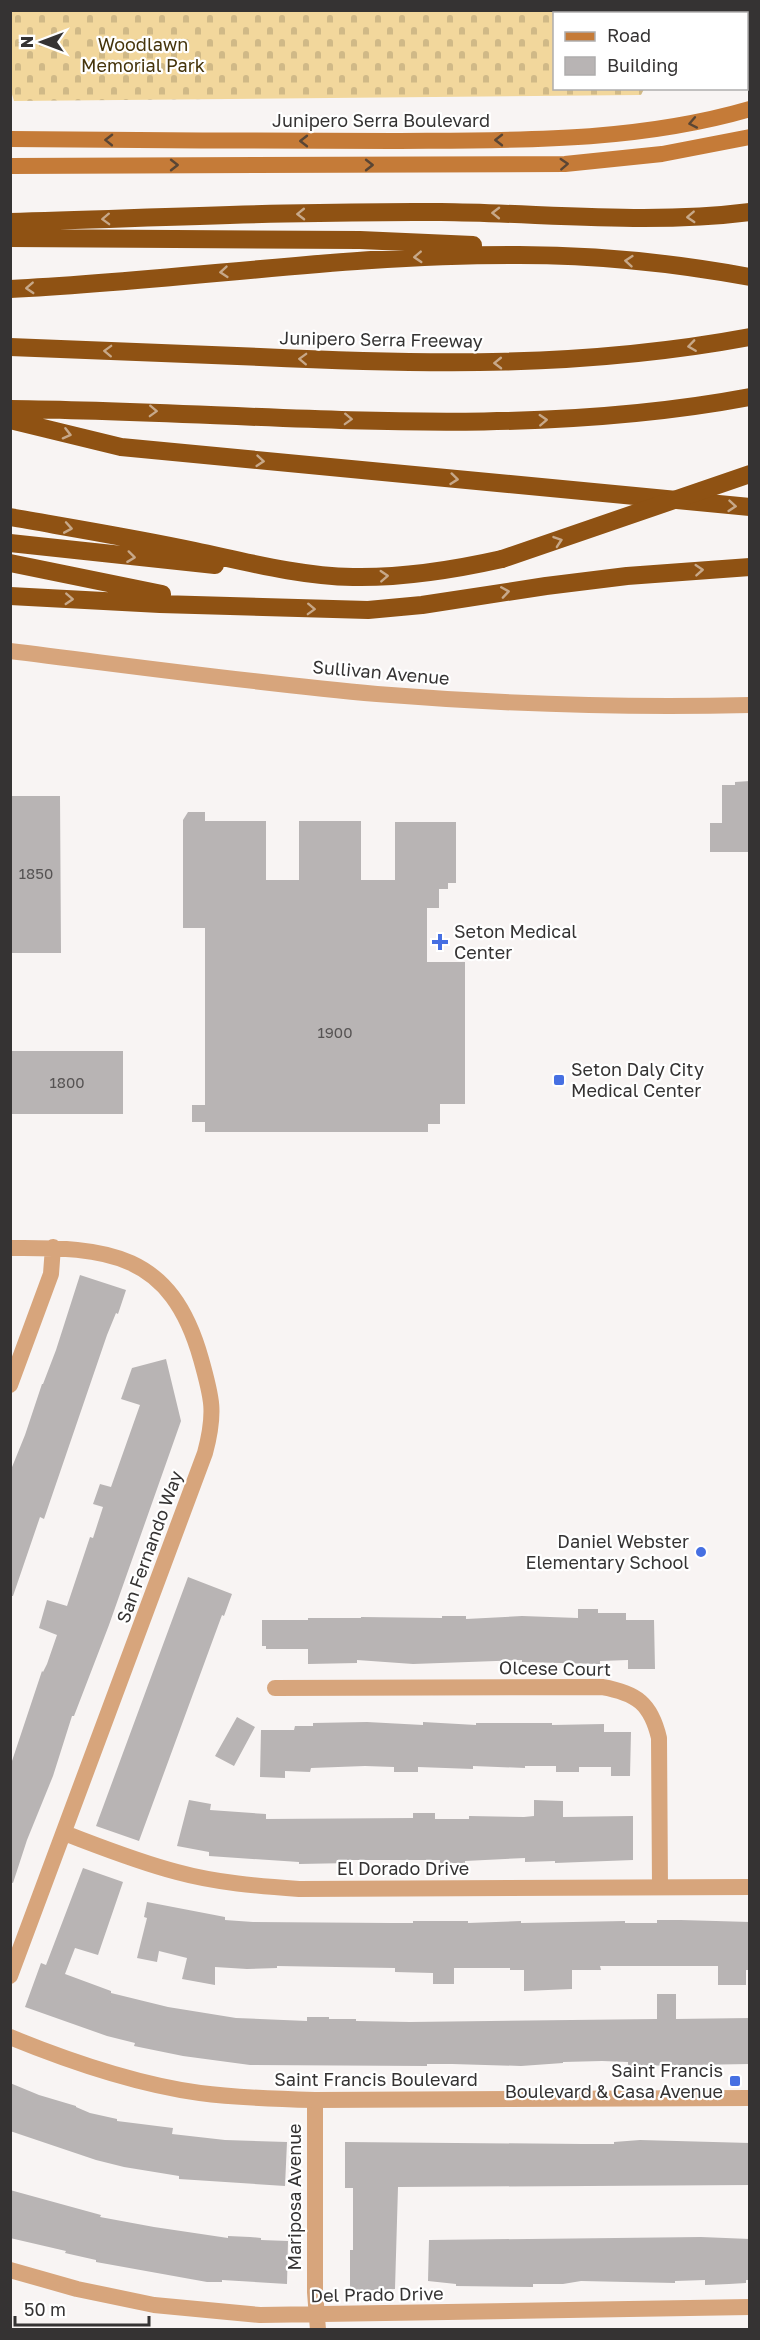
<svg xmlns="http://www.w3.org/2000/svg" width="760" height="2340" font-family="'Golos Text',sans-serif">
<defs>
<pattern id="cemetery-stones" width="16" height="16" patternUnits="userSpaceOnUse" patternTransform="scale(1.5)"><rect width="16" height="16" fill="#f2d79c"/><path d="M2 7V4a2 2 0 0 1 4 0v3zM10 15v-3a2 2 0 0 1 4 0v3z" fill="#d0b987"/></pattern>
</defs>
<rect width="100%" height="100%" fill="#f8f4f3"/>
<path fill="url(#cemetery-stones)" d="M672,10V13L554,14V88L644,89L641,95L14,101L11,91V11Z"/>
<path fill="#b8b4b4" d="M750,781V852H710V823H722V785H735V782Z
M10,796H60L61,953H10Z
M188,812H205V821H266V880H299V821H361V880H395V822H456V883H448V889H439V908H427V962H465V1104H440V1124H428V1132H205V1122H192V1105H205V928H183V820Z
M10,1051H123V1114H10Z
M80,1275L126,1290L118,1314L116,1313L107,1335L44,1519L40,1517L13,1596H10V1472L25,1435L42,1384H43L56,1350Z
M166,1359L181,1421L109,1625L74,1716H72L53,1776L27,1840L13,1883L10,1882V1767L42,1671L43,1672L47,1664L57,1635L39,1628L47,1600L67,1606L90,1537L93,1538L103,1507L93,1504L100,1484L111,1487L140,1405L121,1399L132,1368Z
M188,1577L232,1594L224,1616L222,1615L139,1841L96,1826Z
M578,1609H598V1613H626V1620H654L655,1669H628V1660L600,1661V1664L522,1662V1660L413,1664L357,1660V1663L308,1664V1649H266V1646H262V1620H308V1618H361V1617L442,1618V1616H466V1619L522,1616L578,1618Z
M237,1717L255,1727L234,1766L215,1756Z
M367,1722L423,1725V1722L476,1725V1723H552V1725L604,1724V1732H631L630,1776H611V1767H579V1772H556V1766H525V1768L473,1766V1769L418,1767V1772H394V1767L365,1766L311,1768L310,1772L285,1771V1778L260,1777L261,1730H294L295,1726H313V1723Z
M189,1800L211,1804L210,1810L266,1814V1819L413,1818V1813H435V1819H469V1816L524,1817L534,1816V1800L563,1801V1817L633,1816V1860L555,1863V1861L525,1862V1858L465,1861V1863H440V1860H351V1863L299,1864V1862L209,1856V1852L177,1846Z
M83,1868L123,1882L98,1955L75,1948L65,1974L111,1991V1993L168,2007L236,2018L307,2021V2017H329V2019H356V2021L410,2022L657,2019V1994H676V2019L750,2018V2064L628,2066V2062L602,2061L563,2062V2063L521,2066L452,2064H427V2066L250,2065L183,2056L134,2046L135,2043L107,2036L25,2007L41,1963L46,1965Z
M147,1902L225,1917V1920L253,1922L390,1923H413V1921H468V1923L521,1921V1923L625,1921V1923H657V1920H681L750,1922V1970H746V1985H718V1966H600L601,1970H572V1989L524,1991V1970H510V1968H454V1984H433V1973L395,1972V1968L277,1966V1968L247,1969L215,1967V1985L182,1979L187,1958L159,1951L157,1962L137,1958L147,1918L144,1917Z
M10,2083L39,2095L76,2106V2107L90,2113L117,2119V2121L173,2128L172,2134L225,2140L287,2142L285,2186L179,2179V2176L124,2167L96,2160L10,2131Z
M640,2140L750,2143V2185L398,2187L395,2289L359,2291L350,2289V2250H353V2188H345V2142L583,2144H614V2142Z
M10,2190L101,2215L100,2217L154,2227L228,2238V2236L250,2237L261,2238V2240L288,2241L287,2284L222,2280V2282H207L96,2262V2260L65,2253L66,2251L10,2238Z
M701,2237L750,2239V2280H746V2283L729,2284L705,2285V2280L675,2281V2283L581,2281L563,2284H533V2287L456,2286V2284L428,2281L429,2240Z"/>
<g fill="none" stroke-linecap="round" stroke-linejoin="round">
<path stroke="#d7a57c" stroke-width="16" d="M10,1248C108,1247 171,1252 201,1359C212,1398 216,1412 205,1453L10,1976
M10,1385L51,1274L53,1247
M275,1688L602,1687C637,1693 651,1704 659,1738L660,1887
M64,1833C101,1847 138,1862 177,1872C217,1883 258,1886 299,1889L750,1887
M315,2100V2292L318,2330
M10,2270L77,2289L154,2305L260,2315L750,2307"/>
<path stroke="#d7a57c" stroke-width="16" d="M10,651C132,666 254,683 377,694C501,704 625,708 750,705
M10,2037C71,2062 135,2084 200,2093C238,2098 276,2099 315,2100L750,2098"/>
<path stroke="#c57b38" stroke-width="16" d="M10,139C138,140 265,141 393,141C513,140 633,143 750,109
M10,166L565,164L662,154L750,137"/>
<path stroke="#8f5213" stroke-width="18" d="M10,222C154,218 298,211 441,212C544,213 648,225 750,212
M10,238L360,240L473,245
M10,289C180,281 349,254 519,255C596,255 674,263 750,277
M10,347C94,350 177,354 260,357C427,365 584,368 750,337
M10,409C257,411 506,443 750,397
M10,420L121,447L750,507
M10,517C72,528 134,538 195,551C247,562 299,576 353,577C403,578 453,570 502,559
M10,543L215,565
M10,563L162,594
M10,596L160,604L368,610L422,605L546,586L627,576L750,567"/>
<path stroke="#8f5213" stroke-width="18" d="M502,559L750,474"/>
</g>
<defs><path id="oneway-chevron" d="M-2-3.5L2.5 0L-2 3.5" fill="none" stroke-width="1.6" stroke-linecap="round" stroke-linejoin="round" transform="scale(1.5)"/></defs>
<g stroke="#594534">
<use href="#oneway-chevron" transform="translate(693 123) rotate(169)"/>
<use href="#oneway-chevron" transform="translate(109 140) rotate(-179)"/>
<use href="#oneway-chevron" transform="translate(499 140) rotate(180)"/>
<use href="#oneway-chevron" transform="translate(304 141) rotate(180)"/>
<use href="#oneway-chevron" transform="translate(564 164) rotate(-3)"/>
<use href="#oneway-chevron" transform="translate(174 165)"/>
<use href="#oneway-chevron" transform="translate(369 165)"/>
</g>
<g stroke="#c7a889">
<use href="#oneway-chevron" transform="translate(496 213) rotate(-179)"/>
<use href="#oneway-chevron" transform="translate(301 214) rotate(179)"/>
<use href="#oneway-chevron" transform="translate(691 217) rotate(177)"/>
<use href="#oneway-chevron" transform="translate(106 219) rotate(178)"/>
<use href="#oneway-chevron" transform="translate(418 257) rotate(177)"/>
<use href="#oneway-chevron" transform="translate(629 261) rotate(-175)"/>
<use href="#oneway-chevron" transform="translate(224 272) rotate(175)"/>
<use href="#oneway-chevron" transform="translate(30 288) rotate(177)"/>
<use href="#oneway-chevron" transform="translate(692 346) rotate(172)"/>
<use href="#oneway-chevron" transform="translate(108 351) rotate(-178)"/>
<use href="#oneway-chevron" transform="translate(303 359) rotate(-178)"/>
<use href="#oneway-chevron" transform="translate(498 363) rotate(179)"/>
<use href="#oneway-chevron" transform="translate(153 411) rotate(2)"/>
<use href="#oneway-chevron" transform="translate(348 419) rotate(2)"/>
<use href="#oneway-chevron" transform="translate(543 420) rotate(-3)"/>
<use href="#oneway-chevron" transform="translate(67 434) rotate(14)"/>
<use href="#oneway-chevron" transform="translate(260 461) rotate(5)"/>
<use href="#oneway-chevron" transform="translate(454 479) rotate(6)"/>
<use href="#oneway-chevron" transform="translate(732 506) rotate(5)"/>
<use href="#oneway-chevron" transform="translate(68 528) rotate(10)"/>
<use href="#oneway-chevron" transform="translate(558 541) rotate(-19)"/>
<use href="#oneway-chevron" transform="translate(131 557) rotate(7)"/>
<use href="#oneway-chevron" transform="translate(699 570) rotate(-4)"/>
<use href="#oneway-chevron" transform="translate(384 576) rotate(-3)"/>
<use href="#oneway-chevron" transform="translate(505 592) rotate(-9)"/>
<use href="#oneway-chevron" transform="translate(69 599) rotate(3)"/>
<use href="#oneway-chevron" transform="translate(311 609) rotate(2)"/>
</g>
<g fill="#466fe2" stroke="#fff" stroke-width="2">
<path d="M437 933h6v6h6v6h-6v6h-6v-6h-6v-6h6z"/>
<rect x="553" y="1074" width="12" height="12" rx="3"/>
<circle cx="701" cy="1552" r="6"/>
<rect x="729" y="2075" width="12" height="12" rx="3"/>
</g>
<g text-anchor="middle" stroke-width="4.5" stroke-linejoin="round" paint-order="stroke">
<g font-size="15" fill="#565353">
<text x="36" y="879">1850</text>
<text x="335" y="1038">1900</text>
<text x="67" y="1088">1800</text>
</g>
<g font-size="18" fill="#45340b" stroke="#fff">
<text x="143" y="51">Woodlawn<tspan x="143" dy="21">Memorial Park</tspan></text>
</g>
<g font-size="18" fill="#353333" stroke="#fff">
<text x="381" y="127">Junipero Serra Boulevard</text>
<text transform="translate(381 340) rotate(1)" y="6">Junipero Serra Freeway</text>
<text transform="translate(381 673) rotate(5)" y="6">Sullivan Avenue</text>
<text transform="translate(150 1547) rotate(-70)" y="6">San Fernando Way</text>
<text transform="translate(555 1669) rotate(1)" y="6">Olcese Court</text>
<text x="403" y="1875">El Dorado Drive</text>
<text x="376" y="2086">Saint Francis Boulevard</text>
<text transform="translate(295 2197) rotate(-90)" y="6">Mariposa Avenue</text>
<text transform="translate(377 2295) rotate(-1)" y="6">Del Prado Drive</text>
</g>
<g font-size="18" fill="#353333" stroke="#fff" text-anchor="start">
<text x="454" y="938">Seton Medical<tspan x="454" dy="21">Center</tspan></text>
<text x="571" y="1076">Seton Daly City<tspan x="571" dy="21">Medical Center</tspan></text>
<text x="689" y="1548" text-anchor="end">Daniel Webster<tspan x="689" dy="21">Elementary School</tspan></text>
<text x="723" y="2077" text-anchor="end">Saint Francis<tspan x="723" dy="21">Boulevard &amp; Casa Avenue</tspan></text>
</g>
</g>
<rect width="760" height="2340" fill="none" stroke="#353333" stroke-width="24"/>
<rect x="553" y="12" width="195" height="78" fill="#ffffff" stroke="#aeadad" stroke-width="1.5"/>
<rect x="565" y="32" width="30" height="9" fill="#c57b38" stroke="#aeadad" stroke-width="1.5"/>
<text x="607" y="42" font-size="18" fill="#353333">Road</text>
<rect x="565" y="57" width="30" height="18" fill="#b8b4b4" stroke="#aeadad" stroke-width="1.5"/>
<text x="607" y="72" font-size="18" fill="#353333">Building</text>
<g transform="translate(42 42) rotate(270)" stroke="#ffffff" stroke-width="4.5" paint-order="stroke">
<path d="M0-4.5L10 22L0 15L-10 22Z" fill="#353333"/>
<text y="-9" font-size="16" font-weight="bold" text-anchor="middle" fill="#353333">N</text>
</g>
<path d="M15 2316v9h134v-9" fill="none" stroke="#353333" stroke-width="3"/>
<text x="24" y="2316" font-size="18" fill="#353333" stroke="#ffffff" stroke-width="4.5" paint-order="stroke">50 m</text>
</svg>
